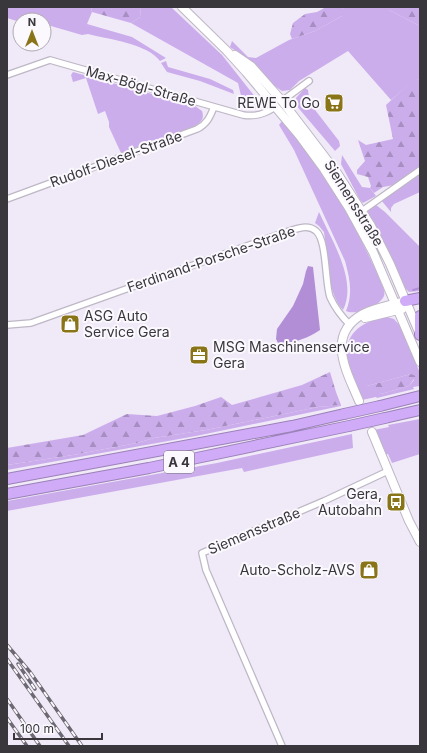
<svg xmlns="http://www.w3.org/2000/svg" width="427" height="753" font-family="Inter,sans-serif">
<defs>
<pattern id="forest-firs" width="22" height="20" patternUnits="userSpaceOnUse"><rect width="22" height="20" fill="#cbadec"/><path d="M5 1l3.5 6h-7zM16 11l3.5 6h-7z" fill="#a68ec0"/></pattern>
</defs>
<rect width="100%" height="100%" fill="#f0e9f8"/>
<path fill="#cbadec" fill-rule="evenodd" d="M7,7H91L92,12L87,24L132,37L166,58L160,61C148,44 108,39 88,34L82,35L44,24V20H20V22L7,18Z
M141,7H171L222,55L256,98L260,106L255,109L247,108L243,104L238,83L131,23L140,17Z
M345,7H389V10L420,26V79L413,81L391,100L348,51L299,81L290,90L282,91L273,85L249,60L230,47L232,41L248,57L256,58L289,40L315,31L342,16V9Z
M166,61L168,67L210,79L233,90L234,94L200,81L167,72L161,63Z
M73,72L195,106L202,111C205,120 200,123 193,127L121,153L109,127V122L105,111L98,114L86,78L73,82L71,75Z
M305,88L308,90L309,97L303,99L304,105L312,106L339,141L340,146L335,151L295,104L296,98Z
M282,121C326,171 357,226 383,287C384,290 385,293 384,296C380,306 355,316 346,311C353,294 350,279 345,261L294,150L279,125Z
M342,155L362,187L370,188L376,196L363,203L360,200L341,164Z
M420,173V192L394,204L391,208V212L381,200Z
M376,205L385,212L420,247V291L409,292L404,287L368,213C368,209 372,206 376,205Z
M319,212C331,239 358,281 343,310C326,291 328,257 324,232L319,226L315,223Z
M387,317L394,319L401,327L420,373V386L413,387L414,389L377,398L376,397L362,400C357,390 351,379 349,368C340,338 358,321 387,317ZM411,374L414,380L409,386L381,394L367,386Z
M341,405V406L196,436L7,470V465L73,455L137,443L154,438L206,430L318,407Z
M420,419V454L392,463L388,454L384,455L374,430L389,427L388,425Z
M352,434L353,448L244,472L242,468L7,511V501L217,463Z"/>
<path fill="url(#forest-firs)" d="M91,7H141L140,17L131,23L92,12Z
M326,7H345L342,9V16L315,31L292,39L290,34L293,23L305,14L317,12Z
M389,7H420V26L389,10Z
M420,79V166L394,185L383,187L374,193L370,188L371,186L368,177L357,174V170L365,161L358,140L366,145L393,139L386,105L413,80Z
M330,372L336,392L341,405L318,407L206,430L154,438L137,443L73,455L7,465V448L83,435L127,414L157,416L195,406L221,397L232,405L302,385Z
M411,374L416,376L409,386L381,394L365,389L367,386Z"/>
<path fill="#b28ed7" d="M308,266L313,267L320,330C308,338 293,344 278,343L276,339L277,329L293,306L303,284L306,271Z"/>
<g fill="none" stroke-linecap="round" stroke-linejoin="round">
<path stroke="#b28ed7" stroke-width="2" d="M413,290L420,288"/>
<defs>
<path id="street" d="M7,75L50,60L243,115C256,117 265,114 275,107
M282,101L309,81
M7,199L197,129C207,124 210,117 214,107
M362,211L420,170
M7,325L31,323L283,233C293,230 307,223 316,231C327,240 325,283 330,297C335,308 342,317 350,325
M282,746L206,570L202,553L324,501L388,471"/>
<path id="secondary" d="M182,7L227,51L246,72L299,135L324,169L349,208L373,252L420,362
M235,55L251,66L282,101L337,173L371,226L390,264L419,332
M365,318L402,309
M359,401C347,372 325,335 363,314C375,308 388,306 401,302
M372,432L409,521L420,542"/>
<path id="highway" d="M405,301L420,298
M420,335V316
M380,406L420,396
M385,418L420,410
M7,479L292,426L344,414
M7,494L149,468L349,426"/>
</defs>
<use href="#street" stroke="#beb7c5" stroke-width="8"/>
<use href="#secondary" stroke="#beb7c5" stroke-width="10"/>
<use href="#highway" stroke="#9b82b6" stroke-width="12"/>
<use href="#street" stroke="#fff" stroke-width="5.5"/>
<use href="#secondary" stroke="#fff" stroke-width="8"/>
<use href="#highway" stroke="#d0abf8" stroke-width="10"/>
<defs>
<path id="rail" d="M7,645L30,672L82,746
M7,659L69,746
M18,664L35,689
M7,699L40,746
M7,718L27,746"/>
</defs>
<use href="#rail" stroke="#6d6972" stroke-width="3.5"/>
<use href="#rail" stroke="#fbf8fe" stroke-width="2" stroke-dasharray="6" stroke-linecap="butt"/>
<defs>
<path id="highway-bridge" d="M344,414L380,406
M349,426L385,418"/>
</defs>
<use href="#highway-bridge" stroke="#9b82b6" stroke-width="12" stroke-linecap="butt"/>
<use href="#highway-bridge" stroke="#d0abf8" stroke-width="10"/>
</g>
<defs>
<symbol id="supermarket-square" viewBox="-11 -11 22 22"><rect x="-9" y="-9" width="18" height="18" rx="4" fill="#897518" stroke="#fbf8fe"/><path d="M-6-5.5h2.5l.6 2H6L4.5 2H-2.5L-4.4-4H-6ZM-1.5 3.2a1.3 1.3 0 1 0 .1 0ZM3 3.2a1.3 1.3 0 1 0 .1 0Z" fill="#fff"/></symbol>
<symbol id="shop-square" viewBox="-11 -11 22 22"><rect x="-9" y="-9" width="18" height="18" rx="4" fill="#897518" stroke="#fbf8fe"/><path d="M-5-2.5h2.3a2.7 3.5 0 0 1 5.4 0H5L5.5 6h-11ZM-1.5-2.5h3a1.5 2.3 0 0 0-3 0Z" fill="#fff"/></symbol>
<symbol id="office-square" viewBox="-11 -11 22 22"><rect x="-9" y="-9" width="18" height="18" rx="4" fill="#897518" stroke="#fbf8fe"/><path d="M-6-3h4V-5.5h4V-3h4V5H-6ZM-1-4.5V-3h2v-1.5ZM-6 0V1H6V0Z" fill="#fff"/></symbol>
<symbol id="bus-square" viewBox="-11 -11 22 22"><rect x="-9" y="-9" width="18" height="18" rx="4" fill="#897518" stroke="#fbf8fe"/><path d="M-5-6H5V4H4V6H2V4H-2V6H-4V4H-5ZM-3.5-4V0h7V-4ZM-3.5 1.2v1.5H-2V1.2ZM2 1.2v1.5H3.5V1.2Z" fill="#fff"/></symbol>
</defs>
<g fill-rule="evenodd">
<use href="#supermarket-square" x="323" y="92" width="22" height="22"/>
<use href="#shop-square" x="59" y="313" width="22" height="22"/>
<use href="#office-square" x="188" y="344" width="22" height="22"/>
<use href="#bus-square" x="385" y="491" width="22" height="22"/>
<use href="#shop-square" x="358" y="559" width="22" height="22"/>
</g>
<g text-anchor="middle" stroke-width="4" stroke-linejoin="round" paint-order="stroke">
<rect fill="#fbf8fe" stroke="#737076" stroke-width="1" x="164" y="451" width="30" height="22" rx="3"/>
<g font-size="13" font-weight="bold" fill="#39363c">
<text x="179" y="467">A 4</text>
</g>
<g font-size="14" fill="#39363c" stroke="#fbf8fe">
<text transform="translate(141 86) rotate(16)" y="5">Max-Bögl-Straße</text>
<text transform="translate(116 159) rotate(-20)" y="5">Rudolf-Diesel-Straße</text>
<text transform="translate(354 203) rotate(58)" y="5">Siemensstraße</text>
<text transform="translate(211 259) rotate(-19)" y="5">Ferdinand-Porsche-Straße</text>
<text transform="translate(254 531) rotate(-23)" y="5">Siemensstraße</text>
</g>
<g font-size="14" fill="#39363c" stroke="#fbf8fe" text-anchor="end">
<text x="320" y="108">REWE To Go</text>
<text x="84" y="321" text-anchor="start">ASG Auto<tspan x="84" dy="16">Service Gera</tspan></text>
<text x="213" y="352" text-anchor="start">MSG Maschinenservice<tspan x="213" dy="16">Gera</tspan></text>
<text x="382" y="499">Gera,<tspan x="382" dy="16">Autobahn</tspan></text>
<text x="355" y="575">Auto-Scholz-AVS</text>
</g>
</g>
<rect width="427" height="753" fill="none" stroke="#39363c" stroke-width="16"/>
<g transform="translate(32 32)"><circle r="19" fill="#fbf8fe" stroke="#adaab0"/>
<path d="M0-3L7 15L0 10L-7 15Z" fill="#897518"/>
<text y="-6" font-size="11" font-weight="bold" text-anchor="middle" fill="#39363c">N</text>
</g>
<path d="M14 733v6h88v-6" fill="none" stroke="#39363c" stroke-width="2"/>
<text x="20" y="733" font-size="12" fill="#39363c" stroke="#fbf8fe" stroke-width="3" paint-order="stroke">100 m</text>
</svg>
